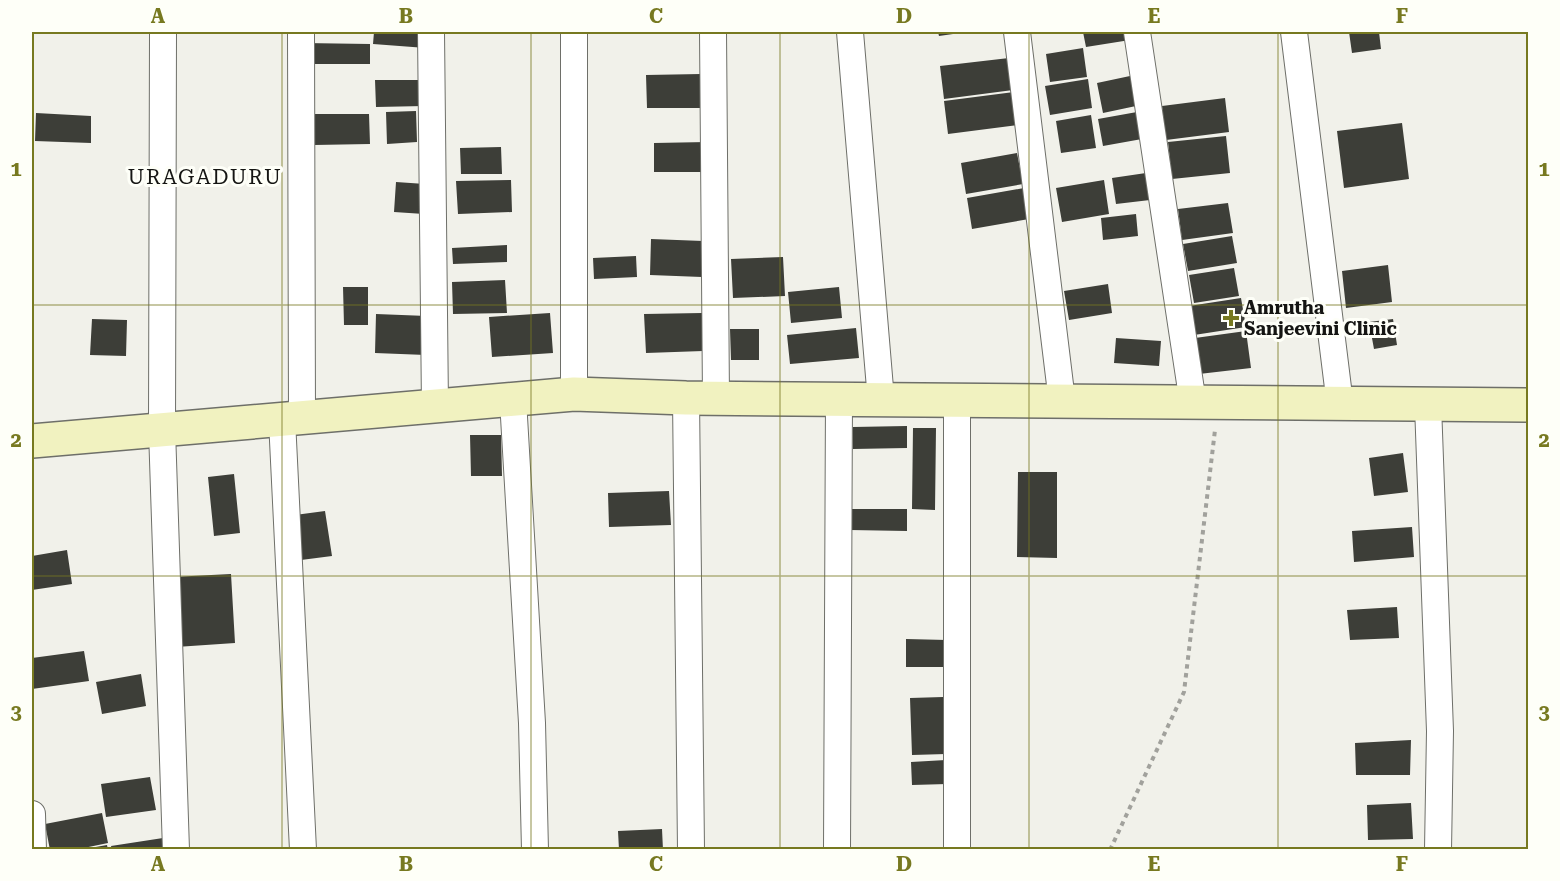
<svg xmlns="http://www.w3.org/2000/svg" width="1560" height="881" font-family="'Roboto Serif',serif">
<rect width="100%" height="100%" fill="#f1f1ea"/>
<path fill="#3d3e38" d="M374,32H427L426,48L373,44Z
M938,32H959L960,33L939,36Z
M1083,32H1129L1130,40L1086,47Z
M1349,32H1379L1381,49L1352,53Z
M303,43L370,44V64H303Z
M1083,48L1087,77L1050,82L1046,54Z
M1009,58L1013,90L944,99L940,66Z
M701,74L702,108H647L646,75Z
M1130,76L1136,106L1103,113L1097,83Z
M1088,79L1092,108L1050,115L1045,86Z
M375,80H424V106L376,107Z
M1014,92L1018,125L948,134L944,101Z
M1225,98L1229,132L1166,140L1162,106Z
M416,111L417,142L387,144L386,112Z
M1137,112L1142,139L1103,146L1098,119Z
M36,113L91,116V143L35,141Z
M314,114H369L370,144L314,145Z
M1091,115L1096,148L1061,153L1056,121Z
M1402,123L1409,179L1344,188L1337,131Z
M1226,136L1230,173L1172,179L1168,142Z
M707,142V172H654V143Z
M501,147L502,174H461L460,148Z
M1017,153L1023,184L966,194L961,163Z
M1146,173L1150,200L1116,204L1112,178Z
M511,180L512,212L458,214L456,181Z
M1104,180L1109,214L1062,222L1056,188Z
M396,182L425,184L424,214L394,212Z
M1024,188L1029,219L972,229L967,198Z
M1228,203L1233,233L1182,240L1178,209Z
M1136,214L1138,236L1103,240L1101,218Z
M1232,236L1237,263L1188,271L1183,244Z
M651,239L703,241L702,277L650,275Z
M507,245V262L453,264L452,248Z
M636,256L637,277L594,279L593,258Z
M783,257L785,296L733,298L731,259Z
M1388,265L1392,302L1346,308L1342,271Z
M1234,268L1239,296L1194,303L1189,275Z
M505,280L507,313L453,314L452,282Z
M1108,284L1112,313L1069,320L1064,291Z
M343,287H368V325H344Z
M839,287L842,318L791,323L788,292Z
M1241,298L1246,327L1194,335L1189,306Z
M550,313L553,353L492,357L489,317Z
M702,313L703,351L646,353L644,314Z
M376,314L427,316L426,355L375,353Z
M92,319L127,320L126,356L90,355Z
M1393,319L1397,345L1374,349L1369,322Z
M856,328L859,358L790,364L787,335Z
M730,329H759V360H731Z
M1246,331L1251,368L1199,374L1195,338Z
M1116,338L1161,341L1159,366L1114,363Z
M907,426V448L853,449V427Z
M913,428H936L935,510L912,509Z
M470,435H501L502,476H471Z
M1403,453L1408,492L1374,496L1369,458Z
M1018,472H1057V558L1017,557Z
M234,474L240,533L214,536L208,477Z
M669,491L671,525L609,527L608,493Z
M850,509H907V531L850,530Z
M325,511L332,556L301,560L295,515Z
M1412,527L1414,557L1354,562L1352,531Z
M67,550L72,584L32,590V556Z
M231,574L235,643L176,647L172,577Z
M1397,607L1399,638L1350,640L1347,610Z
M906,639L947,640L948,667H906Z
M84,651L89,681L32,689V658Z
M141,674L146,706L102,714L96,682Z
M943,697L946,754L912,755L910,698Z
M1411,740L1410,775H1356L1355,743Z
M946,760L947,784L912,785L911,762Z
M150,777L156,810L106,817L101,784Z
M1411,803L1413,839L1368,840L1367,805Z
M102,813L108,843L74,850H50L45,824Z
M662,829L663,850H619L618,831Z
M163,838L165,850H112L111,846Z
M107,845L108,850H90V848Z"/>
<g fill="none" stroke-linecap="round" stroke-linejoin="round">
<defs>
<path id="street" d="M163,32L162,430L176,850
M301,32L302,418
M431,32L435,407
M713,32L716,398
M850,32L881,400
M1017,32L1062,401
M1137,32L1193,403
M1294,32L1340,404
M574,394V32
M686,398L691,850
M513,400L532,723L535,850
M1428,405L1440,731L1438,850
M282,420L303,850
M32,814L33,850
M837,850L839,399
M957,850V400"/>
<path id="secondary" d="M32,441L574,394L686,398L1528,405"/>
</defs>
<use href="#street" stroke="#6e6f69" stroke-width="28"/>
<use href="#secondary" stroke="#6e6f69" stroke-width="36"/>
<path stroke="#a1a19c" stroke-width="4" stroke-dasharray="4.5 4.5" stroke-linecap="butt" d="M1110,850L1184,692L1215,430"/>
<use href="#street" stroke="#fff" stroke-width="26"/>
<use href="#secondary" stroke="#f1f2c0" stroke-width="33"/>
</g>
<path fill="none" stroke="#777920" stroke-width="1.5" stroke-opacity="0.55" d="M282,32V850M531,32V850M780,32V850M1029,32V850M1278,32V850M32,305H1528M32,576H1528"/>
<path fill="#777920" stroke="#fefff8" stroke-width="2" d="M1228 309h6v6h6v6h-6v6h-6v-6h-6v-6h6z"/>
<g text-anchor="middle" stroke-width="6" stroke-linejoin="round" paint-order="stroke">
<g font-size="18" font-weight="bold" fill="#151513" stroke="#fefff8" text-anchor="start">
<text x="1244" y="314">Amrutha<tspan x="1244" dy="21">Sanjeevini Clinic</tspan></text>
</g>
<g font-size="21" letter-spacing="1.5" fill="#151513" stroke="#fefff8">
<text x="205" y="184">URAGADURU</text>
</g>
</g>
<rect width="1560" height="881" fill="none" stroke="#fefff8" stroke-width="66"/>
<rect x="33" y="33" width="1494" height="815" fill="none" stroke="#777920" stroke-width="2"/>
<g font-size="20" text-anchor="middle" font-weight="bold" fill="#777920">
<text x="158" y="23">A</text>
<text x="406" y="23">B</text>
<text x="656" y="23">C</text>
<text x="904" y="23">D</text>
<text x="1154" y="23">E</text>
<text x="1402" y="23">F</text>
<text x="16" y="176">1</text>
<text x="1544" y="176">1</text>
<text x="16" y="447">2</text>
<text x="1544" y="447">2</text>
<text x="16" y="719">3</text>
<text x="1544" y="719">3</text>
<text x="158" y="871">A</text>
<text x="406" y="871">B</text>
<text x="656" y="871">C</text>
<text x="904" y="871">D</text>
<text x="1154" y="871">E</text>
<text x="1402" y="871">F</text>
</g>
</svg>
